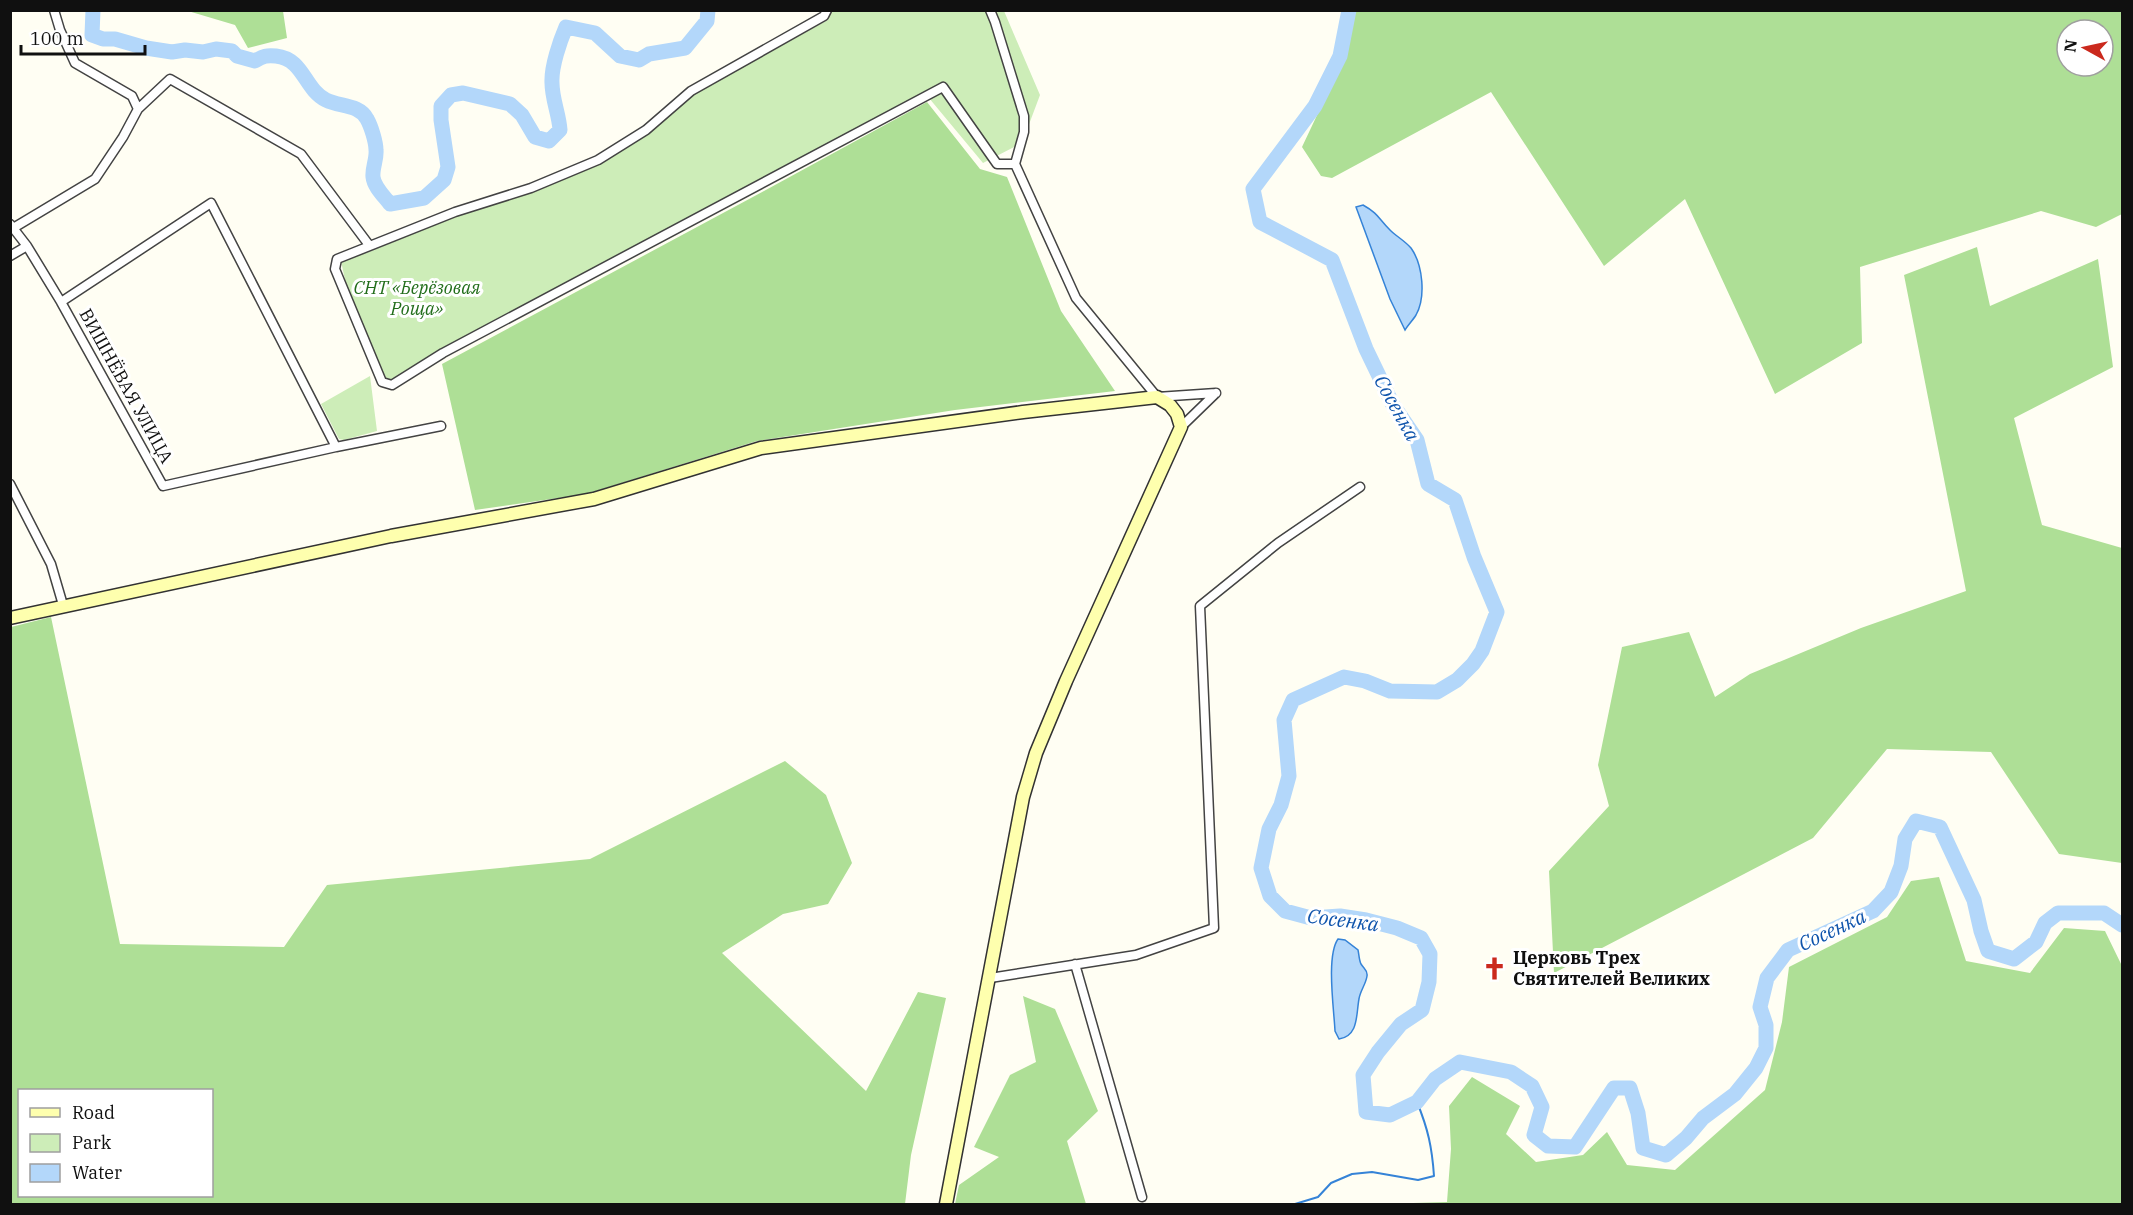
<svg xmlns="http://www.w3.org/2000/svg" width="2133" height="1215" font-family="'IBM Plex Serif',serif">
<rect width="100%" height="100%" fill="#fffef3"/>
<path fill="#cdedb8" d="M831,11H1004L1040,95L1022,143L983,163L924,92L393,380L383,382L348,294L341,261L369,252L623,147L693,92L828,20Z
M370,376L377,431L344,440L339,439L321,404Z"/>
<path fill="#aedf96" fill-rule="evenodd" d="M188,11H283L287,38L248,48L235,25Z
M1353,11H2122V214L2096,227L2041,211L1860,267L1862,343L1775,394L1685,199L1604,266L1491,92L1332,178L1321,176L1302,147L1344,58ZM2067,30H2103V66H2067Z
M927,102L980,169L1007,177L1061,311L1115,391L955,410L757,441L586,494L475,510L442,364L764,191Z
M1977,247L1990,306L2098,259L2113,367L2014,418L2042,525L2122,548V863L2059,854L1991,752L1887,749L1813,838L1554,973L1549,871L1609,806L1598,765L1622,647L1689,632L1715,697L1750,674L1861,628L1966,591L1904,275Z
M51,617L120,944L284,947L327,885L590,859L785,761L826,795L852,863L828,904L783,914L722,953L866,1091L918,992L946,998L911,1155L905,1204H11V627ZM212,1090V1196H20V1090Z
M1939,877L1966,961L2030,973L2064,928L2105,931L2122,966V1204H1379L1447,1202L1451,1149L1449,1106L1472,1077L1520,1106L1506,1134L1536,1162L1583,1155L1607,1132L1627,1165L1675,1170L1765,1090L1782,1022L1789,967L1887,917L1911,881Z
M1023,996L1055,1009L1098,1111L1067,1141L1086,1204H1175H955L959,1185L999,1157L974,1147L1010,1075L1036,1062Z"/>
<path fill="#b3d7fa" stroke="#3583d7" stroke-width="1.5" d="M1363,205C1379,214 1378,218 1390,230C1396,236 1405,241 1411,248C1423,265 1426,297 1416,315C1413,320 1408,325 1405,330L1390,299L1356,207Z
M1338,939L1345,940L1358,950C1359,954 1359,960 1361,964C1364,969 1368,970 1367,976C1366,984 1360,991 1359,999C1356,1014 1359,1036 1339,1039L1335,1031C1334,1009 1326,956 1338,939Z"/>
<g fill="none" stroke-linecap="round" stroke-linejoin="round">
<path stroke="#3583d7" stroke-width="2" d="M1261,1204H1262
M1295,1204L1318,1197L1331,1183L1352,1174L1372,1172L1418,1180L1434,1176C1432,1147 1428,1129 1417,1102"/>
<path stroke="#b3d7fa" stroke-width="15" d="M93,10L92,35L103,39H115L146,48L172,52L185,50L203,52L216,49L232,51L237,56L255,61C263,56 267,55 276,56C304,59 304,89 326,100C340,107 359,104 367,119C371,126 376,142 376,150C377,159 372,168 373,177C374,187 384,196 390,204L424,198L444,180L448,167L441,120V106L451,95L463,93L510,104L522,115L535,137L549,141L560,130C559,114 552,99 552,83C551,67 560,41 566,27L595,33L620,56L639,60L649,54L685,48L707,21L708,10
M1349,10L1340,56L1315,106L1253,189L1260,222L1332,260L1366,349L1393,405L1417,440L1428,484L1455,500L1474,557L1497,612L1482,651L1473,664L1457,680L1437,692L1390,691L1365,681L1344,677L1293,700L1284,720L1289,776L1281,805L1269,829L1261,868L1270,896L1285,911L1311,918L1340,916L1366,920L1397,928L1421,938L1430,954L1429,982L1422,1010L1401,1024L1378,1052L1363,1075L1366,1112L1390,1115L1417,1102L1435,1079L1460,1062L1511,1072L1532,1086L1542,1107L1534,1135L1548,1146L1575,1147L1614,1088H1630L1638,1113L1643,1148L1666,1155L1686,1138L1703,1118L1735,1094L1756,1068L1766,1048V1025L1760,1007L1767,978L1788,950L1873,911L1891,892L1901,866L1905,839L1916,821L1940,827L1974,900L1981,931L1988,951L2014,959L2036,942L2045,923L2058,913H2104L2122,925"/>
<defs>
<path id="street" d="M54,10L60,30L75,63L132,96L138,109
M827,10L824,16L691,91L646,130L598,160L531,188L455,212L337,259L335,269L382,382L392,385L443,353L943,87L997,164H1015L1076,298L1157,397L1216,393
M990,10L995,22L1024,116V132L1015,164
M10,224L27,246L61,302L163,486L336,447L441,426
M15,227L95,179L123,137L138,109L170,79L301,154L369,245
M10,256L27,246
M61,302L211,203L336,447
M1181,427L1216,393
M10,484L51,564L63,605
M1075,964L1142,1197
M990,978L1136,955L1214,928L1200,606L1278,543L1360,487"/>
<path id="secondary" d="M10,618L391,536L594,499L761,448L1023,412L1157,397L1170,405L1177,414L1181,427L1066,681L1036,753L1023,797L946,1204"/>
</defs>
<use href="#street" stroke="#434343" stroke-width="11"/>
<use href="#secondary" stroke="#323232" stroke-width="15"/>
<use href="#street" stroke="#fff" stroke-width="8"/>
<use href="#secondary" stroke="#feffae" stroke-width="12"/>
</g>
<defs>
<symbol id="church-bare" viewBox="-9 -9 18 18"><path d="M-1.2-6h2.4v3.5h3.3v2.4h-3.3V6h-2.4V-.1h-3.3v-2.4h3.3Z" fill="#cb291d" stroke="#fff" stroke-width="2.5" paint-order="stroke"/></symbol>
</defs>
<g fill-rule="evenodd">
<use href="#church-bare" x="1478" y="952" width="33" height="33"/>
</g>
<g text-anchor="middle" stroke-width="6" stroke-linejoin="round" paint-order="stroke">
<g font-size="18" font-style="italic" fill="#216d1a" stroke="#fff">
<text x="417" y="294">СНТ «Берёзовая<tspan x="417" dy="21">Роща»</tspan></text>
</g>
<g font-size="18" fill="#101010" stroke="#fff">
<text transform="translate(126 386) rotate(61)" y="6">ВИШНЁВАЯ УЛИЦА</text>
</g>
<g font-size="18" font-weight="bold" fill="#101010" stroke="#fff" text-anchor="start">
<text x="1513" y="964">Церковь Трех<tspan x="1513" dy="21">Святителей Великих</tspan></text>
</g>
<g font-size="20" font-style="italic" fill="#0f54ac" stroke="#fff">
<text transform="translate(1397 408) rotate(61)" y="7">Сосенка</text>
<text transform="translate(1343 920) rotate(7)" y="7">Сосенка</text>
<text transform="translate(1832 930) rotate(-25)" y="7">Сосенка</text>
</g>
</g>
<rect width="2133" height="1215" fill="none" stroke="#101010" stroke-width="24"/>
<rect x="18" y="1089" width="195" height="108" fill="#ffffff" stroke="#9f9f9f" stroke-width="1.5"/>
<rect x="30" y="1108" width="30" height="9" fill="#feffae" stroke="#9f9f9f" stroke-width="1.5"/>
<text x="72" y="1119" font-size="18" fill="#101010">Road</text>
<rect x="30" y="1134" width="30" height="18" fill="#cdedb8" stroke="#9f9f9f" stroke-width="1.5"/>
<text x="72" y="1149" font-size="18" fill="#101010">Park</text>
<rect x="30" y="1164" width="30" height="18" fill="#b3d7fa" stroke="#9f9f9f" stroke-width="1.5"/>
<text x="72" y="1179" font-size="18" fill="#101010">Water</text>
<g transform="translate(2085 48) rotate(278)"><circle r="28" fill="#ffffff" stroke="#9f9f9f" stroke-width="1.5"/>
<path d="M0-4.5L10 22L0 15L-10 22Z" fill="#cb291d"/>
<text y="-9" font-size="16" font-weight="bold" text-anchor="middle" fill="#101010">N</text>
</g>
<path d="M21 45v9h124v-9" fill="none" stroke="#101010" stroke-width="3"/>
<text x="30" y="45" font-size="18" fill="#101010" stroke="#ffffff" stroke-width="4.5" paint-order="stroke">100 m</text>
</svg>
